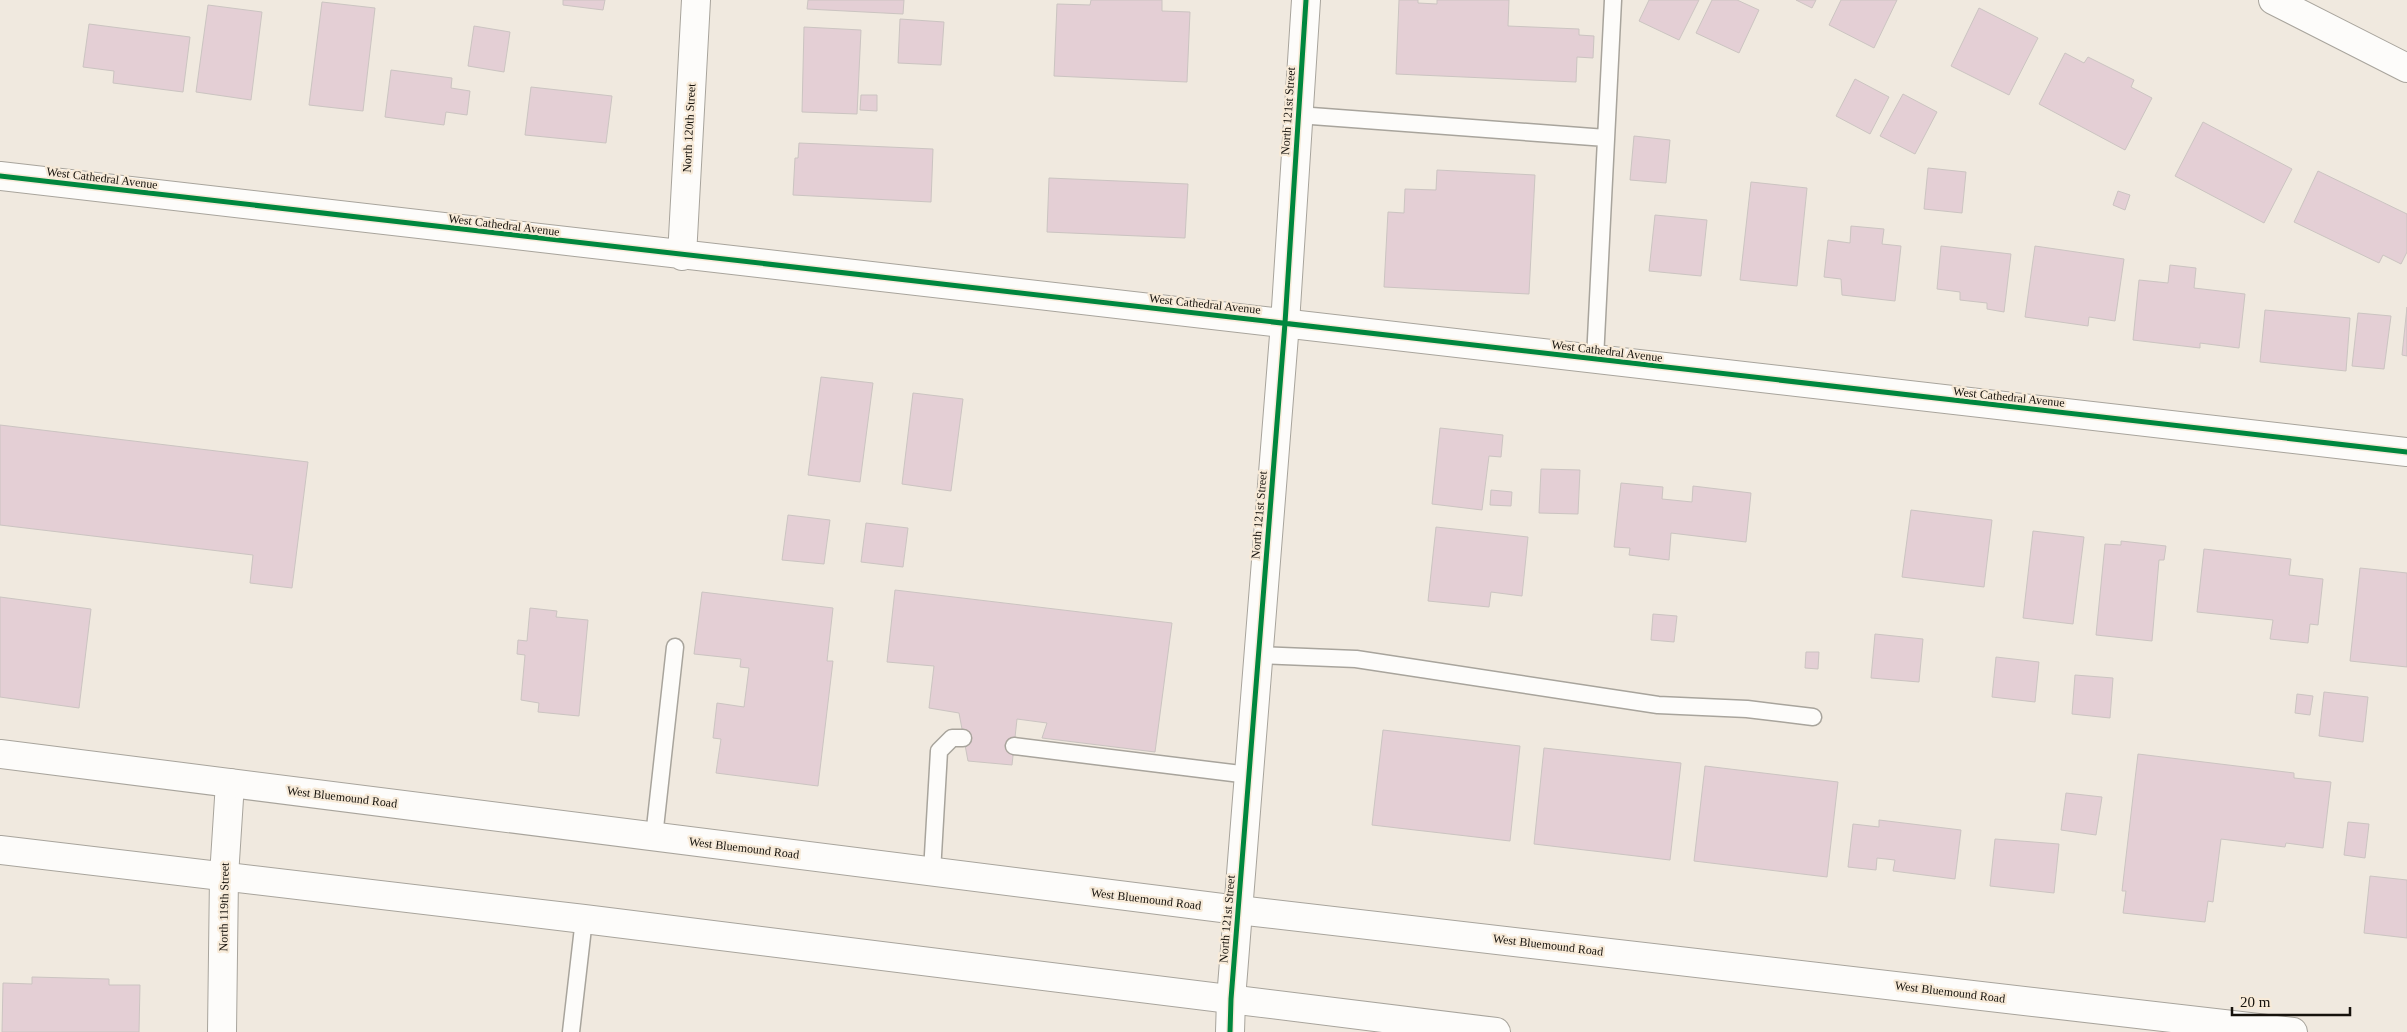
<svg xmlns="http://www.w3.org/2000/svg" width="2407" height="1032" font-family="Georgia,serif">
<rect width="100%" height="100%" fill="#f0e9df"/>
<path fill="#e4cfd5" stroke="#cbc4c1" d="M563,0H605L603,10L563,5Z
M808,0H904L903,14L807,9Z
M1091,0H1162V11L1190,12L1187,82L1054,76L1057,4L1090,5Z
M1399,0H1418V3L1437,4V0H1509L1508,26L1579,29V35L1594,36L1593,58L1577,57L1576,82L1396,74Z
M1649,0H1699L1679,40L1639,21Z
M1712,0H1737L1759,10L1739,53L1696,33Z
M1796,0H1816L1812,8Z
M1841,0H1897L1874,48L1829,25Z
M322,2L375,8L363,111L309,105Z
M208,5L262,12L251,100L196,92Z
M1979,8L2038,38L2009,95L1951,66Z
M900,19L944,22L941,65L898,63Z
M89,24L190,37L183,92L113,83L114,71L83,67Z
M474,26L510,32L504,72L468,66Z
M804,27L861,30L857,114L802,112Z
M2065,53L2084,63L2088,57L2134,80L2131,87L2152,98L2125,150L2039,104Z
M391,70L452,78L451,88L470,91L467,115L446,112L444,125L385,117Z
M1855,79L1889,97L1870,134L1836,116Z
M531,87L612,96L606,143L525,135Z
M1903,94L1937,112L1915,154L1880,136Z
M861,95H877V111L860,110Z
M2203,122L2292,169L2264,223L2175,176Z
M1634,136L1670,140L1666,183L1630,180Z
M799,143L933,149L931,202L793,195L795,158H798Z
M1928,168L1966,172L1962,213L1924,209Z
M1437,170L1535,175L1529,294L1384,287L1388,212L1404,213L1405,189L1436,190Z
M2318,171L2407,214V252L2401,264L2383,255L2379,263L2294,222Z
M1049,178L1188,184L1185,238L1047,232Z
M1751,182L1807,188L1797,286L1740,280Z
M2118,191L2130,195L2125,210L2113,205Z
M1655,215L1707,220L1701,276L1649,271Z
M1851,226L1884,229L1882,244L1901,246L1895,301L1842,295L1841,279L1824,277L1828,240L1850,243Z
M1941,246L2011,254L2004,312L1987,309V303L1960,300V292L1937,289Z
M2035,246L2124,259L2115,321L2089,317L2088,326L2025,317Z
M2170,265L2196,268L2194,288L2245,294L2239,348L2200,343V348L2133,340L2139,280L2168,283Z
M2407,307V356L2402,355Z
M2265,310L2350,318L2346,371L2260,362Z
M2358,313L2391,316L2384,369L2352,366Z
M821,377L873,383L860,482L808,475Z
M913,393L963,399L951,491L902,484Z
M0,425L308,462L292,588L250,583L253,555L0,525Z
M1440,428L1503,435L1501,457L1489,456L1482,510L1432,504Z
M1541,469L1580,470L1578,514L1539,513Z
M1621,483L1663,487L1662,499L1692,502L1693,486L1751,493L1746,542L1671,533L1669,560L1629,555L1630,548L1614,547Z
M1491,490L1512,492L1511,506L1490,505Z
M1911,510L1992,520L1984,587L1902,577Z
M788,515L830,520L824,564L782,560Z
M866,523L908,528L903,567L861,562Z
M1436,527L1528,537L1522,596L1491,592L1489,607L1428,601Z
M2033,531L2084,537L2073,624L2023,618Z
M2121,541L2166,546L2164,560H2159L2152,641L2096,635L2105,544L2121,545Z
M2204,549L2291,559L2289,575L2323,579L2318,625L2310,624L2308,643L2270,639L2273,620L2197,612Z
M2360,568L2407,573V667L2350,661Z
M895,590L1172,623L1155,752L1042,738L1047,723L1017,719L1012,765L968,761L959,713L929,708L934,666L887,662Z
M702,592L833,608L827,661H833L818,786L716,773L721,739L713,738L717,703L744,707L749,668L740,667L741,659L694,654Z
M0,597L91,609L79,708L0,697Z
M530,608L557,611L556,617L588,620L579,716L538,712L539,703L521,700L525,655L517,654L518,640L527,641Z
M1653,614L1677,616L1674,642L1651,640Z
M1875,634L1923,639L1919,682L1871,678Z
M1806,652H1819L1818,669L1805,668Z
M1996,657L2039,662L2035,702L1992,697Z
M2075,675L2113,678L2110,718L2072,714Z
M2324,692L2368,697L2363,742L2319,736Z
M2297,694L2313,696L2310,715L2295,713Z
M1383,730L1520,746L1510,841L1372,825Z
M1544,748L1681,763L1670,860L1534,844Z
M2138,754L2294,773V778L2331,782L2323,848L2286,843L2285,847L2221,839L2213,902L2208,901L2205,922L2123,913L2126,891H2122Z
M1705,766L1838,782L1827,877L1694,861Z
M2066,793L2102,797L2096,835L2061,830Z
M1879,820L1961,830L1955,879L1893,871L1895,860L1877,858L1876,870L1848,867L1853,824L1879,827Z
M2348,822L2369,824L2365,858L2344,855Z
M1995,839L2059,844L2054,893L1990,886Z
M2370,876L2407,880V938L2364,933Z
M32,977L109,979V985H140L139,1032H2L3,983L32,984Z"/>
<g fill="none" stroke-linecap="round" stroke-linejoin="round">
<defs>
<path id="lane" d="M1298,115L1606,138
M1595,359L1613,0
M1258,655L1356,659L1658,705L1747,709L1813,717
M1014,746L1249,775
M654,837L675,647
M932,872L939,751L952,738H963
M571,1032L584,919"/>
<path id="street" d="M2273,0L2407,68
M0,176L2407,452
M682,256L696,0
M222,1032L224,876L230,783
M1230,1032L1231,999"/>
<path id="secondary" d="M1231,999L1285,323L1306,0"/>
<path id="primary" d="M0,754L1238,910L2293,1032
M0,850L584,919L1496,1032"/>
</defs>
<use href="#lane" stroke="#a8a49c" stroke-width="19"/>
<use href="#street" stroke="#a8a49c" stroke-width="30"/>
<use href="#secondary" stroke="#a8a49c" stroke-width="30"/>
<use href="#primary" stroke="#a8a49c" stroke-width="30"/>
<use href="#lane" stroke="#fdfcfa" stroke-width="16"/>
<use href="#street" stroke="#fdfcfa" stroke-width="28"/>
<use href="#secondary" stroke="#fdfcfa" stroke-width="28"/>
<use href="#primary" stroke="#fdfcfa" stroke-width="28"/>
<defs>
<path id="cycleway" d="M0,176L2407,452
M1230,1032L1231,999L1285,323L1306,0"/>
</defs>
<use href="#cycleway" stroke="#f7ead8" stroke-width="8"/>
<use href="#cycleway" stroke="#00873e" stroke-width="5"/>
</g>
<g text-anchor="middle" stroke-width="4.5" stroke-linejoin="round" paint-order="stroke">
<g font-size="12" fill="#16120c" stroke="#f7ead8">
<text transform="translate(1288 111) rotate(-86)" y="4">North 121st Street</text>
<text transform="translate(689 128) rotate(-87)" y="4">North 120th Street</text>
<text transform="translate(102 178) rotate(7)" y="4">West Cathedral Avenue</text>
<text transform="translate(504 225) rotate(7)" y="4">West Cathedral Avenue</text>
<text transform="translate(1205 304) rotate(6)" y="4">West Cathedral Avenue</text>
<text transform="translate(1607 351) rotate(7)" y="4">West Cathedral Avenue</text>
<text transform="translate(2009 397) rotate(6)" y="4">West Cathedral Avenue</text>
<text transform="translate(1259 515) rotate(-85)" y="4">North 121st Street</text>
<text transform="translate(342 797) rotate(7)" y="4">West Bluemound Road</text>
<text transform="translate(744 848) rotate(7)" y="4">West Bluemound Road</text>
<text transform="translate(1146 899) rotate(7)" y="4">West Bluemound Road</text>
<text transform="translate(224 907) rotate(-89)" y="4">North 119th Street</text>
<text transform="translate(1227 919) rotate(-85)" y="4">North 121st Street</text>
<text transform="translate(1548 945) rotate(7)" y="4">West Bluemound Road</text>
<text transform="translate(1950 992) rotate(7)" y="4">West Bluemound Road</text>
</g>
</g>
<path d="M2232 1007v8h118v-8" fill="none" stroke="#16120c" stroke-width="2.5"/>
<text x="2240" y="1007" font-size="15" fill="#16120c" stroke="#f7ead8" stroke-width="4" paint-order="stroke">20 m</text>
</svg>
